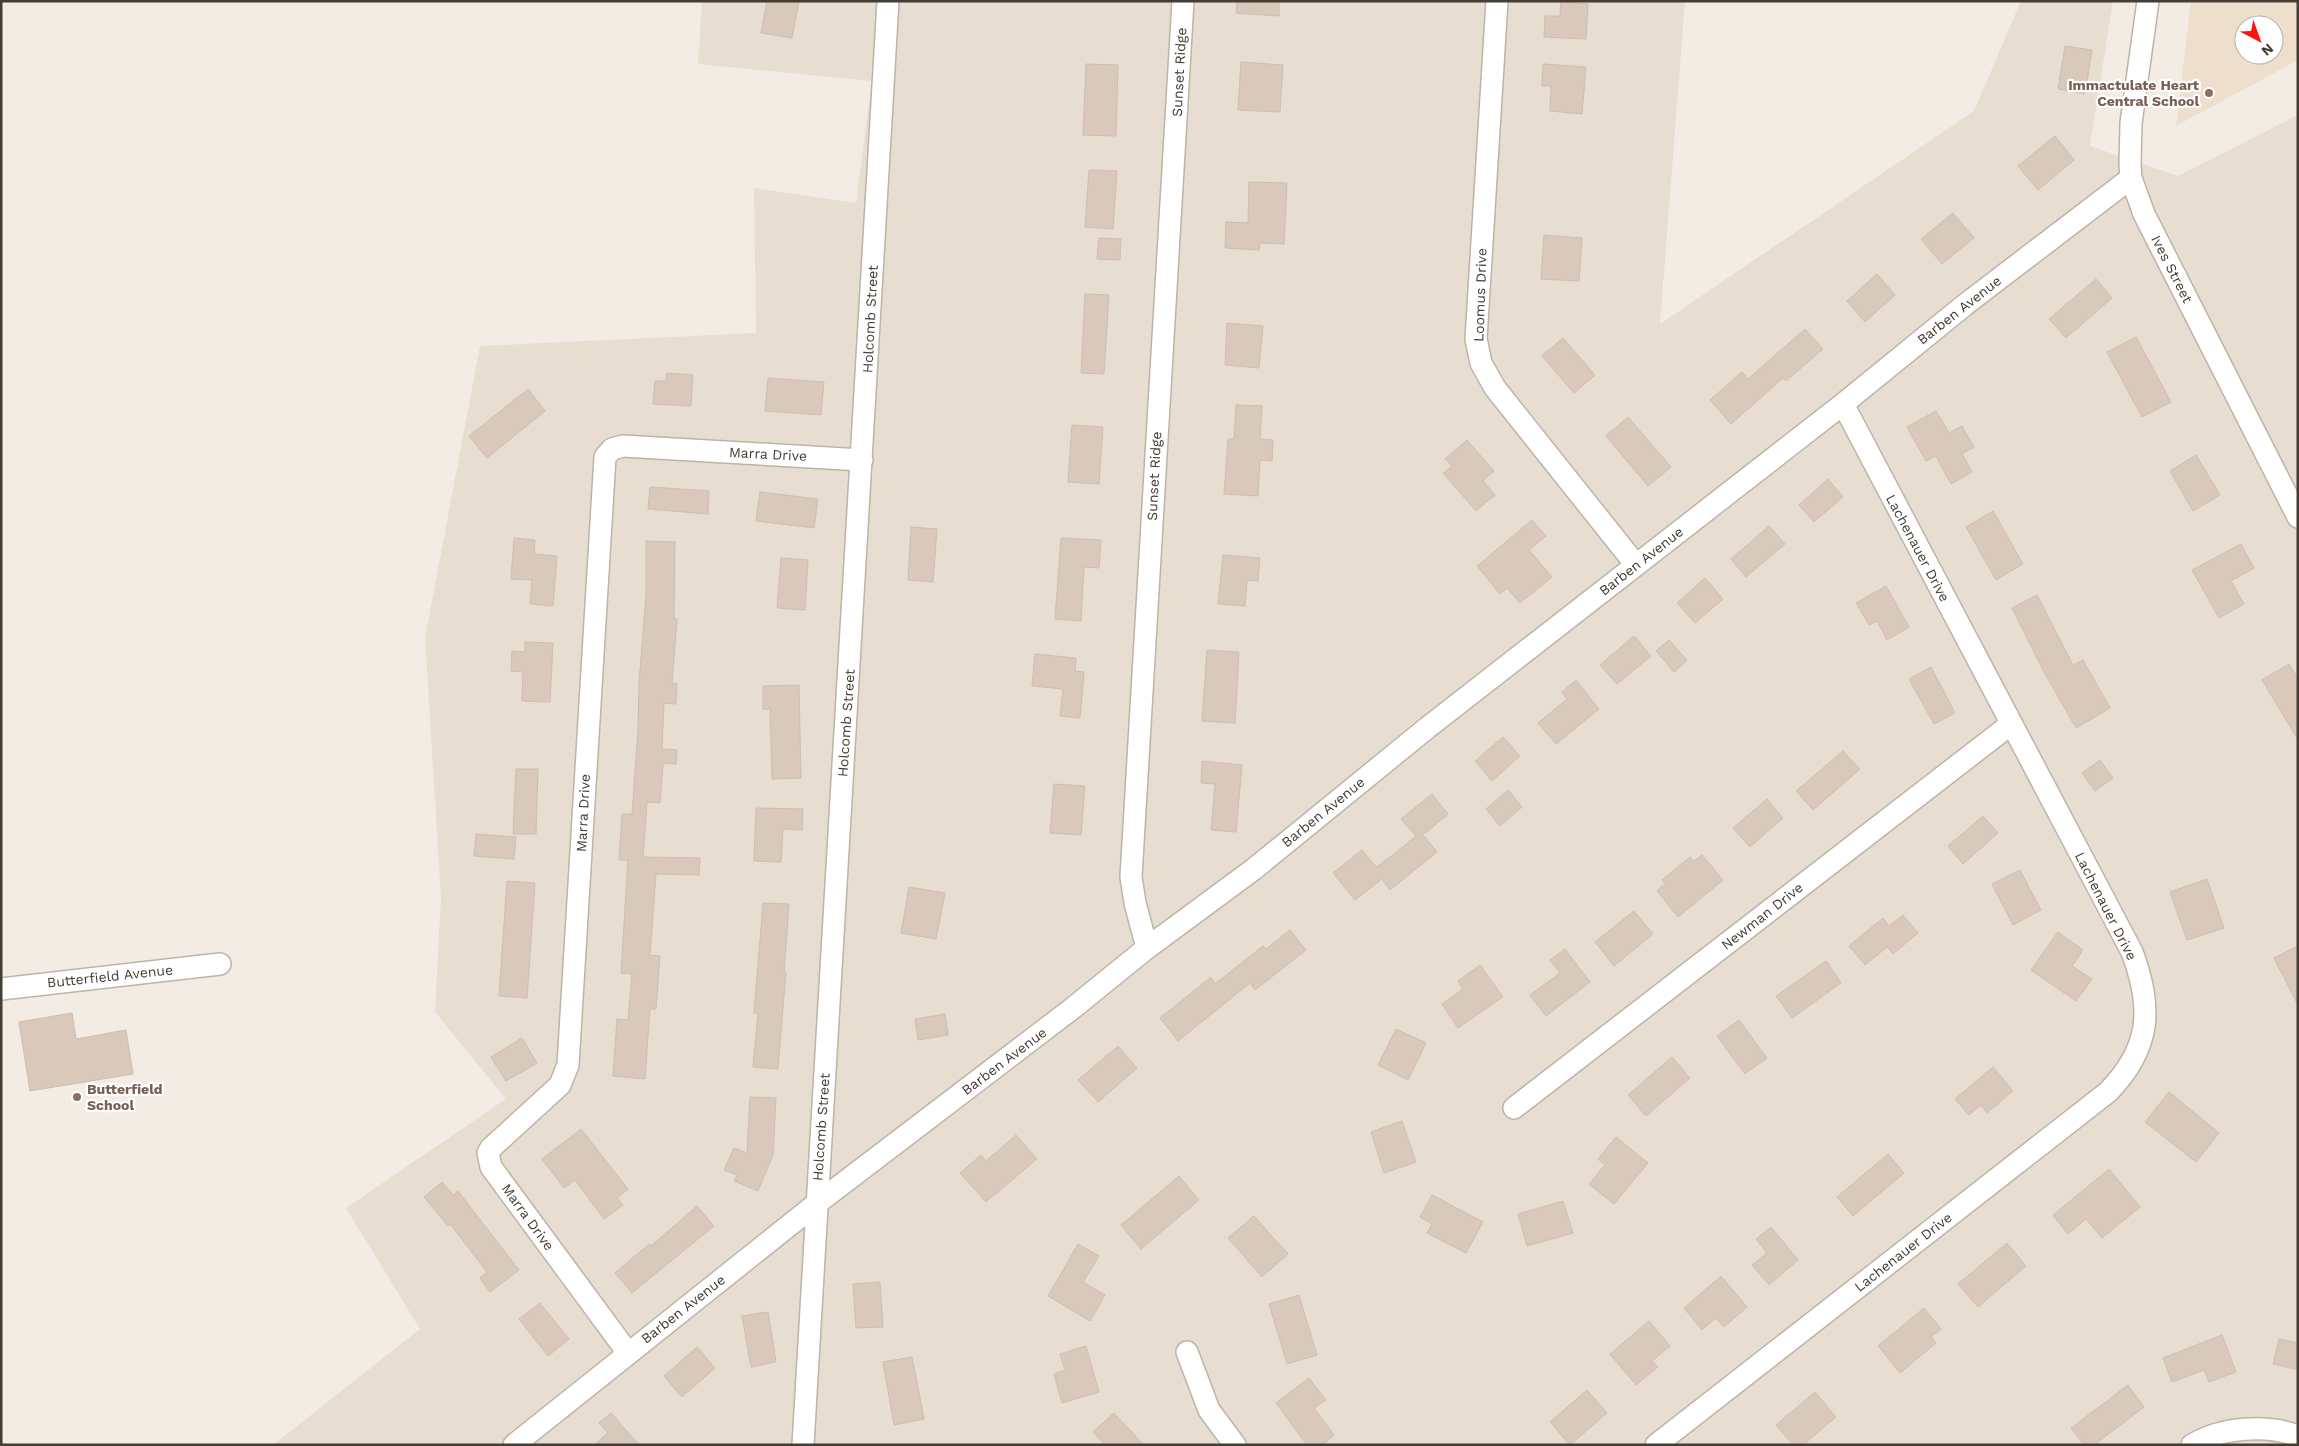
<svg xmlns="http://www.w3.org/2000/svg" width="2299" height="1446" font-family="'Work Sans',sans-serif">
<rect width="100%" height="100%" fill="#f3ece4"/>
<path fill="#e7ddd1" d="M702,1H1685L1660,324L1974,111L2021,1H2113L2090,146L2178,176L2298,115V1445H273L420,1329L346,1208L506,1099L435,1012L441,897L425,638L480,346L756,333L754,188L856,203L872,81L698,64Z"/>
<path fill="#eddfcc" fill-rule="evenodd" d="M2191,1H2298V60L2176,126ZM2244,25H2274V55H2244Z"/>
<path fill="#d8c9bb" stroke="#d0bdab" d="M767,1H799L792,38L761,33Z
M1237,1H1279V16L1236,13Z
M1561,2L1588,4L1586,39L1544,37L1545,16H1560Z
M2065,46L2092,50L2085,94L2058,89Z
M1241,62L1283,65L1280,112L1238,110Z
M1086,64L1118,65L1116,136L1083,135Z
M1543,64L1586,67L1582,114L1550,111L1551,86H1542Z
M2055,136L2074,160L2038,190L2018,166Z
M1089,170L1117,171L1113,229L1085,227Z
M1249,182L1287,183L1284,244L1260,243L1259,250L1225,248L1226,222L1248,223Z
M1953,213L1974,238L1942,264L1921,239Z
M1544,235L1582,238L1579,281L1541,279Z
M1099,238L1121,239L1120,260L1097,259Z
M1877,274L1895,295L1865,322L1847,301Z
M2096,279L2112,298L2066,338L2049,319Z
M1085,294L1109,295L1104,374L1081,373Z
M1227,323L1263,326L1259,368L1225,365Z
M1805,329L1823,349L1786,381L1783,378L1731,424L1710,400L1742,372L1748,379Z
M2136,337L2171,402L2142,417L2107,352Z
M1563,338L1595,375L1574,393L1542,356Z
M667,373L693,375L691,406L653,404L655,381H666Z
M768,378L824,382L821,415L765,411Z
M528,389L545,411L487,458L469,436Z
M1236,405L1262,406L1260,439L1273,440L1272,461L1260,460L1258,496L1224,494L1228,439H1234Z
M1936,411L1949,433L1962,426L1974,447L1962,454L1972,472L1951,484L1936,456L1926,461L1907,427Z
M1628,417L1671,467L1648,486L1606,436Z
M1072,425L1103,427L1099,484L1068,482Z
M1467,440L1494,471L1483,481L1495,495L1476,511L1443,473L1452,466L1445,459Z
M2196,455L2220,495L2193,511L2170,471Z
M1828,479L1843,497L1814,522L1799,505Z
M650,487L709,491L708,514L648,509Z
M760,492L818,499L814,528L756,521Z
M1993,511L2023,564L1996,580L1966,527Z
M1532,520L1546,536L1529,550L1552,577L1520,603L1507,588L1500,594L1477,566Z
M1769,526L1785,544L1746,577L1731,559Z
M911,527L937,529L933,582L908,580Z
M514,538L535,540L534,554L557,556L553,606L530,604L532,580L511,579Z
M1061,538L1101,540L1099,568L1084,567L1081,621L1055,619Z
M646,541L675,542L674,618L677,619L672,683L677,684L676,704L664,703L662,749L677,750L676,764L663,763L660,803L647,802L643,857L700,858L699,875L656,874L650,955L660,956L656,1009H650L645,1079L613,1076L617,1019L628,1020L632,974L621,973L628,860H619L622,814H632L638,730L639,682L646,597Z
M2241,544L2254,568L2231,581L2244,604L2219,618L2192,570Z
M1223,555L1260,558L1258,581L1247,580L1245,606L1218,604Z
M781,558L808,560L805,610L777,608Z
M1705,578L1723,599L1695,623L1677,603Z
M1886,586L1909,627L1887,640L1877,621L1869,625L1856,603Z
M2037,595L2073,665L2083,660L2110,708L2076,728L2044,672L2012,608Z
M1634,636L1651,656L1617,684L1600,665Z
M1669,640L1687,660L1674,672L1656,651Z
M525,642L553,643L550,702L522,701L523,672L511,671L512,651L525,652Z
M1207,650L1239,652L1235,723L1202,721Z
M1035,654L1076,658L1075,671L1084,672L1080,718L1060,716L1063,689L1032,686Z
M2289,664L2298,679V740L2262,680Z
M1931,667L1955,713L1934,724L1909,679Z
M1576,680L1599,709L1556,744L1538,723L1567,699L1562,692Z
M799,685L801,778L772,779L770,709H763V686Z
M1503,737L1520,756L1492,781L1475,761Z
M1843,751L1860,769L1813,810L1796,791Z
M2100,760L2113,778L2095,791L2082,773Z
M1202,761L1242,765L1236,832L1211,830L1215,784L1201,783Z
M516,769H538L536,834H513Z
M1054,784L1085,786L1081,835L1050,833Z
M1508,790L1522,807L1500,826L1486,809Z
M1432,794L1448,814L1423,835L1437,852L1390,890L1382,879L1355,900L1333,873L1362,850L1376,867L1394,854L1416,836L1401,819Z
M1767,799L1783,818L1750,847L1733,828Z
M756,808L803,809L802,830L783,829L781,862L754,861Z
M1983,816L1998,833L1963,864L1948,846Z
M476,834L516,837L514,859L474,856Z
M1702,855L1723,880L1678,917L1657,891L1665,884L1662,880L1690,857L1694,861Z
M2020,870L2041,910L2013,925L1992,884Z
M2207,879L2224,928L2187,940L2170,892Z
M507,881L535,883L527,998L499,996Z
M909,887L945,893L936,939L901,933Z
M763,903L789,904L784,972H786L778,1069L753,1067L758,1013H754Z
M1634,911L1653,934L1614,966L1595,942Z
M1903,915L1918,933L1893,954L1887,947L1865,965L1849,946L1883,918L1889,926Z
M1290,930L1306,950L1255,990L1250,983L1178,1041L1160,1018L1211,977L1215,984L1263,946L1266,949Z
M2058,932L2083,950L2072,966L2092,979L2076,1001L2031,970Z
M2298,946V1005L2274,958Z
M1565,949L1590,982L1546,1016L1530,995L1560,973L1550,960Z
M1826,961L1841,983L1792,1018L1776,996Z
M1480,965L1503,997L1458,1028L1442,1004L1463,989L1458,981Z
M72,1013L76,1039L126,1030L133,1074L30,1091L19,1022Z
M945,1014L948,1035L918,1040L915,1019Z
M1739,1020L1767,1058L1745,1074L1717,1036Z
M1396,1029L1426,1043L1408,1080L1378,1065Z
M522,1038L537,1063L506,1081L491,1057Z
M1118,1046L1137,1068L1098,1102L1078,1080Z
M1672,1057L1690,1078L1646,1116L1628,1095Z
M1993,1067L2013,1091L1987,1113L1981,1105L1969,1115L1955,1099Z
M2169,1092L2219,1133L2196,1162L2145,1122Z
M750,1097L776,1098L773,1155L758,1191L734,1181L737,1175L724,1170L734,1148L747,1153Z
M1402,1121L1416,1162L1384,1173L1371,1132Z
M581,1129L628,1189L617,1198L623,1205L604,1219L575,1180L564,1188L542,1159Z
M1016,1135L1037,1159L986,1202L960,1173L981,1155L986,1161Z
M1616,1137L1648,1163L1614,1204L1589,1184L1605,1165L1598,1159Z
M1888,1154L1904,1173L1853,1216L1837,1197Z
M2109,1169L2140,1207L2102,1238L2086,1219L2068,1234L2053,1215Z
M1179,1176L1199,1200L1141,1249L1121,1225Z
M442,1182L453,1195L458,1191L519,1270L490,1292L480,1278L487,1272L450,1224L448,1226L424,1197Z
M1432,1195L1483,1222L1466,1253L1427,1233L1432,1224L1420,1217Z
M1563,1201L1573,1233L1527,1246L1518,1214Z
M697,1206L714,1226L632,1293L615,1273L649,1244L651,1246Z
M1254,1216L1288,1254L1262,1277L1228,1238Z
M1771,1227L1798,1260L1769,1285L1752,1265L1767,1253L1756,1239Z
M2007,1243L2026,1266L1978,1307L1958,1284Z
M1078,1244L1099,1256L1083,1282L1105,1295L1090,1321L1048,1296Z
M1721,1276L1747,1307L1724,1327L1716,1318L1702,1330L1684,1308Z
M880,1282L883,1327L856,1328L853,1284Z
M1299,1295L1317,1355L1287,1364L1269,1304Z
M540,1303L569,1339L548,1356L519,1319Z
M1924,1308L1941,1329L1931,1337L1936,1343L1900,1373L1878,1346Z
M768,1312L776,1362L751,1367L742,1316Z
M1649,1321L1670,1346L1652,1361L1658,1367L1636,1385L1610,1354Z
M2222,1335L2236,1372L2209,1382L2204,1370L2172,1382L2163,1358Z
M2279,1339L2298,1343V1370L2273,1364Z
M1086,1346L1099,1392L1062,1403L1054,1374L1065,1370L1060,1354Z
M697,1347L715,1368L682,1397L664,1376Z
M912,1357L924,1419L894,1425L883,1362Z
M1309,1378L1326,1400L1314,1408L1334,1435L1322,1445H1307L1276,1403Z
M2128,1385L2144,1407L2094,1445H2084L2071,1428Z
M1587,1390L1607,1413L1570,1445L1550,1422Z
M1815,1392L1836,1417L1803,1445H1793L1776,1425Z
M611,1413L639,1445H594L608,1433L599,1423Z
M1114,1413L1144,1445H1105L1093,1432Z"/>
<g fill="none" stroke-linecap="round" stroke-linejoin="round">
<defs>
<path id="minor" d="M1497,1L1476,339L1481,363L1495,388L1636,565
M2148,1L2131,123L2130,164L2131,178L2144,214L2298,517
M1147,948L1135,903L1131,877L1183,1
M1,989L220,964
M1514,1108L2011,724
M1187,1352L1209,1410L1235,1445
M628,1353L491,1167L488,1153L491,1148L560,1085L568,1065L605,457L612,449L623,446L862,460
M514,1445L816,1204L1073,1008L1147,948L1254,869L1427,728L1843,404L1966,304L2131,178
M803,1445L888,1
M1656,1445L2108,1092C2151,1048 2153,1008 2132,952L1843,404
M2192,1445C2222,1427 2266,1424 2298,1436"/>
</defs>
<use href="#minor" stroke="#bfb3a6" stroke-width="24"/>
<use href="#minor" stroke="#fff" stroke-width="21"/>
</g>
<g fill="#8d6e63" stroke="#fff" stroke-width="2">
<circle cx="2209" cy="93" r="5"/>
<circle cx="77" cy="1097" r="5"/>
</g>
<g text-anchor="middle" stroke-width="4.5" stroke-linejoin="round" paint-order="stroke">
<g font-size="14" fill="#453c33" stroke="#fff">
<text transform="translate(1179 72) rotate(-87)" y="5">Sunset Ridge</text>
<text transform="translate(2172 269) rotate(63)" y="5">Ives Street</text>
<text transform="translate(1480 295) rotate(-88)" y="5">Loomus Drive</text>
<text transform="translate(1959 310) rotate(-38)" y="5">Barben Avenue</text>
<text transform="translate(870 319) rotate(-87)" y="5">Holcomb Street</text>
<text transform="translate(768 454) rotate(3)" y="5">Marra Drive</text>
<text transform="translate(1154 476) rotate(-87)" y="5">Sunset Ridge</text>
<text transform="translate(1918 548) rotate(62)" y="5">Lachenauer Drive</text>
<text transform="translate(1641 561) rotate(-38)" y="5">Barben Avenue</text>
<text transform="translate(846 723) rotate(-86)" y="5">Holcomb Street</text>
<text transform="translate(1323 812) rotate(-39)" y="5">Barben Avenue</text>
<text transform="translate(583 813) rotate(-87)" y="5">Marra Drive</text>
<text transform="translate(2106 906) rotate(63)" y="5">Lachenauer Drive</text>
<text transform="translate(1762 916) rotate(-38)" y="5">Newman Drive</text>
<text transform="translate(110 976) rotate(-6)" y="5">Butterfield Avenue</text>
<text transform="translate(1004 1061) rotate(-37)" y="5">Barben Avenue</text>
<text transform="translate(821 1127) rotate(-86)" y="5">Holcomb Street</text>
<text transform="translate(528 1217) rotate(54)" y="5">Marra Drive</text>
<text transform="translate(1903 1252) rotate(-38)" y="5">Lachenauer Drive</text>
<text transform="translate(683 1309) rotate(-38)" y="5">Barben Avenue</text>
</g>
<g font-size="14" font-weight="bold" fill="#785e54" stroke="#fff" text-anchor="end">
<text x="2199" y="90">Immactulate Heart<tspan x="2199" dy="16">Central School</tspan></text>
<text x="87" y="1094" text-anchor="start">Butterfield<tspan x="87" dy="16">School</tspan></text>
</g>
</g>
<rect width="2299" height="1446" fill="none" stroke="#453c33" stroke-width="5"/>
<g transform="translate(2259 40) rotate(139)"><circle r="24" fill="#ffffff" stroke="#b5b1ad"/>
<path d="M0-4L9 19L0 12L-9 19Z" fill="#ff120f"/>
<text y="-8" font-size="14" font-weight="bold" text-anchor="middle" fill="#453c33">N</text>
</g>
</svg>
